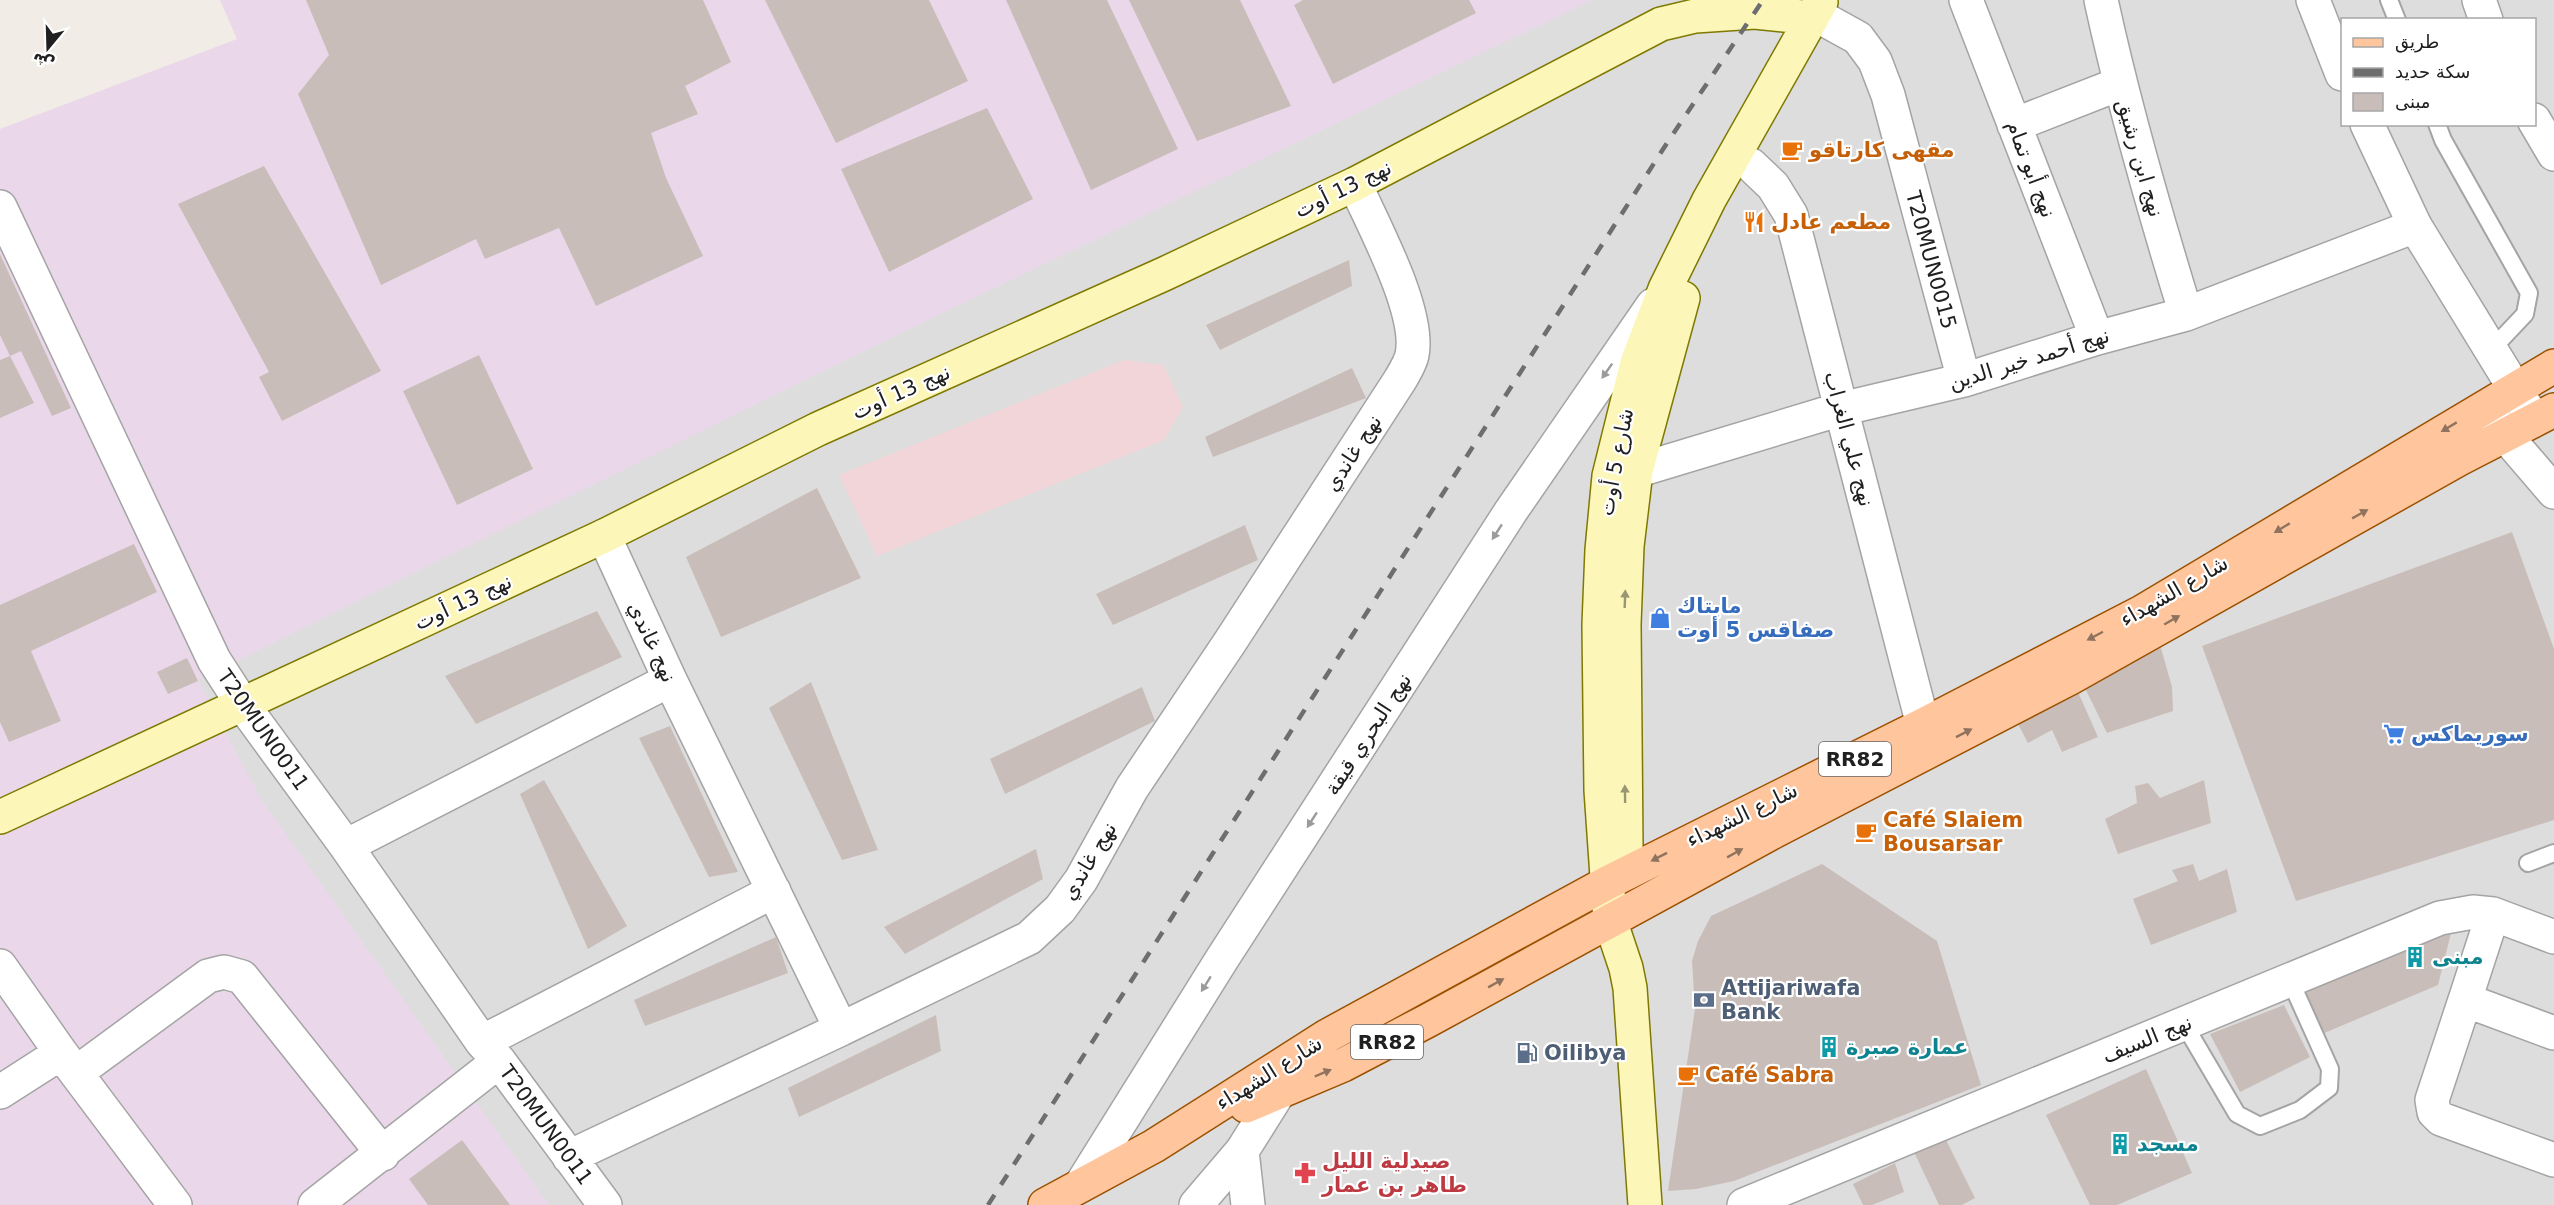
<svg xmlns="http://www.w3.org/2000/svg" width="2554" height="1205" font-family="'DejaVu Sans',Cairo,sans-serif">
<rect width="100%" height="100%" fill="#f1ece6"/>
<path fill="#dedddd" fill-rule="evenodd" d="M1121,0H2554V1205H0V700ZM2342,20H2534V124H2342Z"/>
<path fill="#f2d5d8" d="M1124,360L1163,365L1183,407L1164,440L877,556L839,475Z"/>
<path fill="#ead8ea" d="M220,0H1592L870,348L198,680L261,799L549,1205H0V129L237,39Z"/>
<path fill="#c9bdb9" d="M306,0H703L731,62L685,86L698,114L651,133L666,178L703,256L596,306L559,228L485,259L476,239L381,285L298,94L329,55Z
M765,0H929L968,81L836,143Z
M1006,0H1107L1178,149L1091,190Z
M1129,0H1240L1291,106L1197,141Z
M1303,0H1469L1476,13L1333,84L1294,5Z
M987,108L1033,199L889,272L841,169Z
M264,166L381,371L282,421L259,377L269,372L178,204Z
M0,254L71,408L52,416L21,351L10,356L34,403L0,418V360L10,356L0,335Z
M1349,260L1352,286L1220,350L1206,325Z
M479,355L533,469L457,505L403,391Z
M1352,368L1366,398L1213,457L1205,437Z
M817,488L861,578L721,637L686,557Z
M1245,525L1258,560L1113,625L1096,594Z
M2512,532L2554,649V820L2296,901L2202,646Z
M134,544L157,592L31,651L61,721L9,742L0,722V605Z
M597,611L622,657L476,724L445,676Z
M2161,648L2172,687L2173,711L2107,733L2082,682Z
M187,658L198,681L168,694L157,672Z
M811,682L878,850L842,860L769,708Z
M1142,687L1155,721L1005,794L990,759Z
M2078,692L2098,737L2062,752L2052,730L2028,743L2018,724L2040,707Z
M670,726L738,872L709,877L639,738Z
M544,780L627,926L588,949L520,794Z
M2204,780L2211,823L2118,854L2105,819L2137,803L2135,786L2148,783L2160,798Z
M1036,849L1043,879L905,954L884,927Z
M1822,864L1937,941L1981,1085L1734,1181L1696,1189L1668,1191L1695,1009L1692,961L1698,941L1711,916Z
M2193,864L2199,881L2227,869L2237,912L2151,945L2133,899L2178,881L2172,870Z
M2452,929L2438,985L2322,1034L2302,990Z
M776,937L788,973L645,1026L634,1000Z
M2284,1005L2310,1057L2240,1092L2210,1034Z
M936,1015L941,1051L799,1117L788,1088Z
M2146,1069L2192,1173L2117,1205H2090L2046,1115Z
M462,1140L510,1205H428L409,1179Z
M1946,1140L1975,1198L1962,1205H1939L1914,1152Z
M1895,1163L1904,1192L1872,1205H1863L1853,1184Z"/>
<g fill="none" stroke-linecap="round" stroke-linejoin="round">
<defs>
<path id="service" d="M2389,0L2397,20
M2437,124L2443,140L2529,293L2525,314L2491,350
M2528,863L2554,853
M2184,1024L2237,1114L2260,1126L2300,1110L2329,1088L2330,1069L2290,980"/>
<path id="minor" d="M1966,0L2097,338
M2101,0C2124,106 2154,210 2186,314
M1829,22L1858,38L1875,61L1888,95L1964,380
M2014,125L2119,84
M1751,165L1773,186L1791,215L1923,725L1933,748
M0,207L214,660L243,705L346,846L482,1042L499,1061L605,1205
M2489,411L2506,436L2554,492
M1636,471L1841,409L1964,380L2097,338L2186,314L2415,226
M604,536L670,680L841,1029L1029,938L1060,909L1081,880L1132,788L1230,642L1400,380C1404,373 1410,364 1412,355C1421,312 1373,225 1355,184
M346,846L670,680
M2493,914L2465,1000L2554,1033
M0,966L61,1053L175,1205
M2465,1000L2432,1100L2434,1112L2441,1119L2554,1160
M482,1042L774,891
M76,1073L208,976L224,972L242,977L383,1154
M0,1092L61,1053
M569,1157L841,1029
M315,1205L499,1061
M1196,1205L1242,1151
M1248,1205L1242,1151L1279,1092
M1744,1205L2440,918L2473,912L2493,914L2554,937"/>
<path id="tertiary" d="M2313,0L2342,74
M2479,0L2486,20
M2534,120L2554,154
M2367,124L2415,226L2534,420
M1081,1185L1222,959L1511,511L1653,305"/>
<path id="secondary" d="M0,817L604,536L818,429L1164,274L1355,184L1661,24L1695,16L1755,12L1812,18
M1626,848L1624,624L1627,546L1636,471L1683,298
M1645,1205L1630,988L1626,968L1610,920L1601,790L1599,625L1602,550L1609,476L1637,363L1665,289L1709,200L1821,2"/>
<path id="primary" d="M1246,1106L1343,1065L1427,1021L1775,831L2070,678L2459,459L2554,410
M1045,1205L1154,1146L1327,1036L1607,883L1923,725L2142,612L2554,366"/>
</defs>
<use href="#service" stroke="#a4a4a4" stroke-width="20"/>
<use href="#minor" stroke="#a4a4a4" stroke-width="36"/>
<use href="#tertiary" stroke="#a4a4a4" stroke-width="36"/>
<use href="#secondary" stroke="#7e7900" stroke-width="36"/>
<use href="#primary" stroke="#9c5100" stroke-width="36"/>
<use href="#service" stroke="#fff" stroke-width="16"/>
<use href="#minor" stroke="#fff" stroke-width="33"/>
<use href="#tertiary" stroke="#fff" stroke-width="33"/>
<use href="#secondary" stroke="#fcf6b9" stroke-width="33"/>
<use href="#primary" stroke="#ffc69d" stroke-width="33"/>
<path stroke="#6e6e6e" stroke-width="4.5" stroke-dasharray="12 12" stroke-linecap="butt" d="M988,1205L1667,143L1763,0"/>
</g>
<defs><path id="oneway-solid" d="M-6-.8H1V-3.2L6.5 0L1 3.2V.8H-6Z" transform="scale(1.5)"/></defs>
<g fill="#9b9b9b">
<use href="#oneway-solid" transform="translate(1607 371) rotate(125)"/>
<use href="#oneway-solid" transform="translate(1497 532) rotate(123)"/>
<use href="#oneway-solid" transform="translate(1312 820) rotate(123)"/>
<use href="#oneway-solid" transform="translate(1206 984) rotate(122)"/>
</g>
<g fill="#90735e">
<use href="#oneway-solid" transform="translate(2449 427) rotate(149)"/>
<use href="#oneway-solid" transform="translate(2360 514) rotate(-29)"/>
<use href="#oneway-solid" transform="translate(2282 528) rotate(149)"/>
<use href="#oneway-solid" transform="translate(2172 620) rotate(-30)"/>
<use href="#oneway-solid" transform="translate(2095 636) rotate(152)"/>
<use href="#oneway-solid" transform="translate(1964 733) rotate(-27)"/>
<use href="#oneway-solid" transform="translate(1735 853) rotate(-29)"/>
<use href="#oneway-solid" transform="translate(1659 857) rotate(153)"/>
<use href="#oneway-solid" transform="translate(1496 983) rotate(-29)"/>
<use href="#oneway-solid" transform="translate(1323 1073) rotate(-23)"/>
</g>
<g fill="#999674">
<use href="#oneway-solid" transform="translate(1625 599) rotate(-88)"/>
<use href="#oneway-solid" transform="translate(1625 794) rotate(-91)"/>
</g>
<defs>
<symbol id="cafe-bare" viewBox="-9 -9 18 18"><path d="M-5.5-4.5H6V0H3Q3 3.5 0 3.5H-2.5Q-5.5 3.5-5.5 0ZM3-3.2v2h1.7v-2ZM-6 4.5H4V6H-6Z" fill="#e8710a" stroke="#fff" stroke-width="2.5" paint-order="stroke"/></symbol>
<symbol id="restaurant-bare" viewBox="-9 -9 18 18"><path d="M-5-6h1v4h1v-4h1v4h1v-4h1v5L-1.5 .5V6h-2V.5L-5-1ZM5-6V6H3V1.5H1.5Q1.5-4 5-6Z" fill="#e8710a" stroke="#fff" stroke-width="2.5" paint-order="stroke"/></symbol>
<symbol id="shop-bare" viewBox="-9 -9 18 18"><path d="M-5-2.5h2.3a2.7 3.5 0 0 1 5.4 0H5L5.5 6h-11ZM-1.5-2.5h3a1.5 2.3 0 0 0-3 0Z" fill="#3f7fe0" stroke="#fff" stroke-width="2.5" paint-order="stroke"/></symbol>
<symbol id="supermarket-bare" viewBox="-9 -9 18 18"><path d="M-6-5.5h2.5l.6 2H6L4.5 2H-2.5L-4.4-4H-6ZM-1.5 3.2a1.3 1.3 0 1 0 .1 0ZM3 3.2a1.3 1.3 0 1 0 .1 0Z" fill="#3f7fe0" stroke="#fff" stroke-width="2.5" paint-order="stroke"/></symbol>
<symbol id="building-bare" viewBox="-9 -9 18 18"><path d="M-4-6H4V6H1V3H-1V6H-4ZM-2.5-4.3h1.7v1.8h-1.7ZM.8-4.3h1.7v1.8H.8ZM-2.5-1h1.7V.8h-1.7ZM.8-1h1.7V.8H.8Z" fill="#0f9aa8" stroke="#fff" stroke-width="2.5" paint-order="stroke"/></symbol>
<symbol id="bank-bare" viewBox="-9 -9 18 18"><path d="M-6-4H6V4H-6ZM0-2.3a2.3 2.3 0 1 0 0 4.6a2.3 2.3 0 1 0 0-4.6Z" fill="#5c6f8a" stroke="#fff" stroke-width="2.5" paint-order="stroke"/></symbol>
<symbol id="fuel-bare" viewBox="-9 -9 18 18"><path d="M-5.5-6h7V0h2V4h1.3V-2.5L3-4.5l.8-.8L6-3V5H2.5V1h-1V6h-7ZM-4.2-4.7v3.2H.2V-4.7Z" fill="#5c6f8a" stroke="#fff" stroke-width="2.5" paint-order="stroke"/></symbol>
<symbol id="pharmacy-bare" viewBox="-9 -9 18 18"><path d="M-2-6h4v4h4v4h-4v4h-4v-4h-4v-4h4Z" fill="#e0444e" stroke="#fff" stroke-width="2.5" paint-order="stroke"/></symbol>
</defs>
<g fill-rule="evenodd">
<use href="#cafe-bare" x="1777" y="135" width="30" height="30"/>
<use href="#restaurant-bare" x="1739" y="207" width="30" height="30"/>
<use href="#shop-bare" x="1645" y="603" width="30" height="30"/>
<use href="#supermarket-bare" x="2379" y="719" width="30" height="30"/>
<use href="#cafe-bare" x="1851" y="817" width="30" height="30"/>
<use href="#building-bare" x="2400" y="942" width="30" height="30"/>
<use href="#bank-bare" x="1689" y="985" width="30" height="30"/>
<use href="#building-bare" x="1814" y="1032" width="30" height="30"/>
<use href="#fuel-bare" x="1512" y="1038" width="30" height="30"/>
<use href="#cafe-bare" x="1673" y="1060" width="30" height="30"/>
<use href="#building-bare" x="2105" y="1129" width="30" height="30"/>
<use href="#pharmacy-bare" x="1290" y="1158" width="30" height="30"/>
</g>
<g text-anchor="middle" stroke-width="4.5" stroke-linejoin="round" paint-order="stroke">
<g fill="#fff" stroke="#636363" stroke-width="1.5">
<rect x="1819" y="742" width="72" height="34" rx="4.5"/>
<rect x="1351" y="1025" width="72" height="34" rx="4.5"/>
</g>
<g font-size="20" font-weight="bold" fill="#202020">
<text x="1855" y="766">RR82</text>
<text x="1387" y="1049">RR82</text>
</g>
<g font-size="21" font-weight="bold" fill="#c56008" stroke="#fff" text-anchor="start">
<text x="1809" y="157">مقهى كارتاقو</text>
<text x="1771" y="229">مطعم عادل</text>
<text x="1883" y="827">Café Slaiem<tspan x="1883" dy="24">Bousarsar</tspan></text>
<text x="1705" y="1082">Café Sabra</text>
</g>
<g font-size="21" fill="#202020" stroke="#fff">
<text transform="translate(2140 158) rotate(74)" y="7">نهج ابن رشيق</text>
<text transform="translate(2031 169) rotate(69)" y="7">نهج أبو تمام</text>
<text transform="translate(1343 189) rotate(-26)" y="7">نهج 13 أوت</text>
<text transform="translate(1931 260) rotate(75)" y="7">T20MUN0015</text>
<text transform="translate(2029 359) rotate(-17)" y="7">نهج أحمد خير الدين</text>
<text transform="translate(901 392) rotate(-24)" y="7">نهج 13 أوت</text>
<text transform="translate(1849 439) rotate(75)" y="7">نهج علي الغراب</text>
<text transform="translate(1353 453) rotate(-57)" y="7">نهج غاندي</text>
<text transform="translate(1616 462) rotate(-79)" y="7">شارع 5 أوت</text>
<text transform="translate(2174 591) rotate(-30)" y="7">شارع الشهداء</text>
<text transform="translate(463 602) rotate(-25)" y="7">نهج 13 أوت</text>
<text transform="translate(652 642) rotate(65)" y="7">نهج غاندي</text>
<text transform="translate(263 730) rotate(55)" y="7">T20MUN0011</text>
<text transform="translate(1368 734) rotate(-57)" y="7">نهج البحري قيقة</text>
<text transform="translate(1742 815) rotate(-26)" y="7">شارع الشهداء</text>
<text transform="translate(1089 861) rotate(-59)" y="7">نهج غاندي</text>
<text transform="translate(2147 1039) rotate(-22)" y="7">نهج السيف</text>
<text transform="translate(1269 1073) rotate(-32)" y="7">شارع الشهداء</text>
<text transform="translate(546 1125) rotate(54)" y="7">T20MUN0011</text>
</g>
<g font-size="21" font-weight="bold" fill="#366cbe" stroke="#fff" text-anchor="start">
<text x="1677" y="613">مايتاك<tspan x="1677" dy="24">صفاقس 5 أوت</tspan></text>
<text x="2411" y="741">سوريماكس</text>
</g>
<g font-size="21" font-weight="bold" fill="#0d838f" stroke="#fff" text-anchor="start">
<text x="2432" y="964">مبنى</text>
<text x="1846" y="1054">عمارة صبرة</text>
<text x="2137" y="1151">مسجد</text>
</g>
<g font-size="21" font-weight="bold" fill="#4e5e75" stroke="#fff" text-anchor="start">
<text x="1721" y="995">Attijariwafa<tspan x="1721" dy="24">Bank</tspan></text>
<text x="1544" y="1060">Oilibya</text>
</g>
<g font-size="21" font-weight="bold" fill="#be3a42" stroke="#fff" text-anchor="start">
<text x="1322" y="1168">صيدلية الليل<tspan x="1322" dy="24">طاهر بن عمار</tspan></text>
</g>
</g>
<rect x="2341" y="18" width="195" height="108" fill="#ffffff" stroke="#a6a6a6" stroke-width="1.5"/>
<rect x="2353" y="38" width="30" height="9" fill="#ffc69d" stroke="#a6a6a6" stroke-width="1.5"/>
<text x="2395" y="48" font-size="18" fill="#202020">طريق</text>
<rect x="2353" y="68" width="30" height="9" fill="#6e6e6e" stroke="#a6a6a6" stroke-width="1.5"/>
<text x="2395" y="78" font-size="18" fill="#202020">سكة حديد</text>
<rect x="2353" y="93" width="30" height="18" fill="#c9bdb9" stroke="#a6a6a6" stroke-width="1.5"/>
<text x="2395" y="108" font-size="18" fill="#202020">مبنى</text>
<g transform="translate(48 48) rotate(199)" stroke="#ffffff" stroke-width="4.5" paint-order="stroke">
<path d="M0-4.5L10 22L0 15L-10 22Z" fill="#202020"/>
<text y="-9" font-size="16" font-weight="bold" text-anchor="middle" fill="#202020">ش</text>
</g>
</svg>
